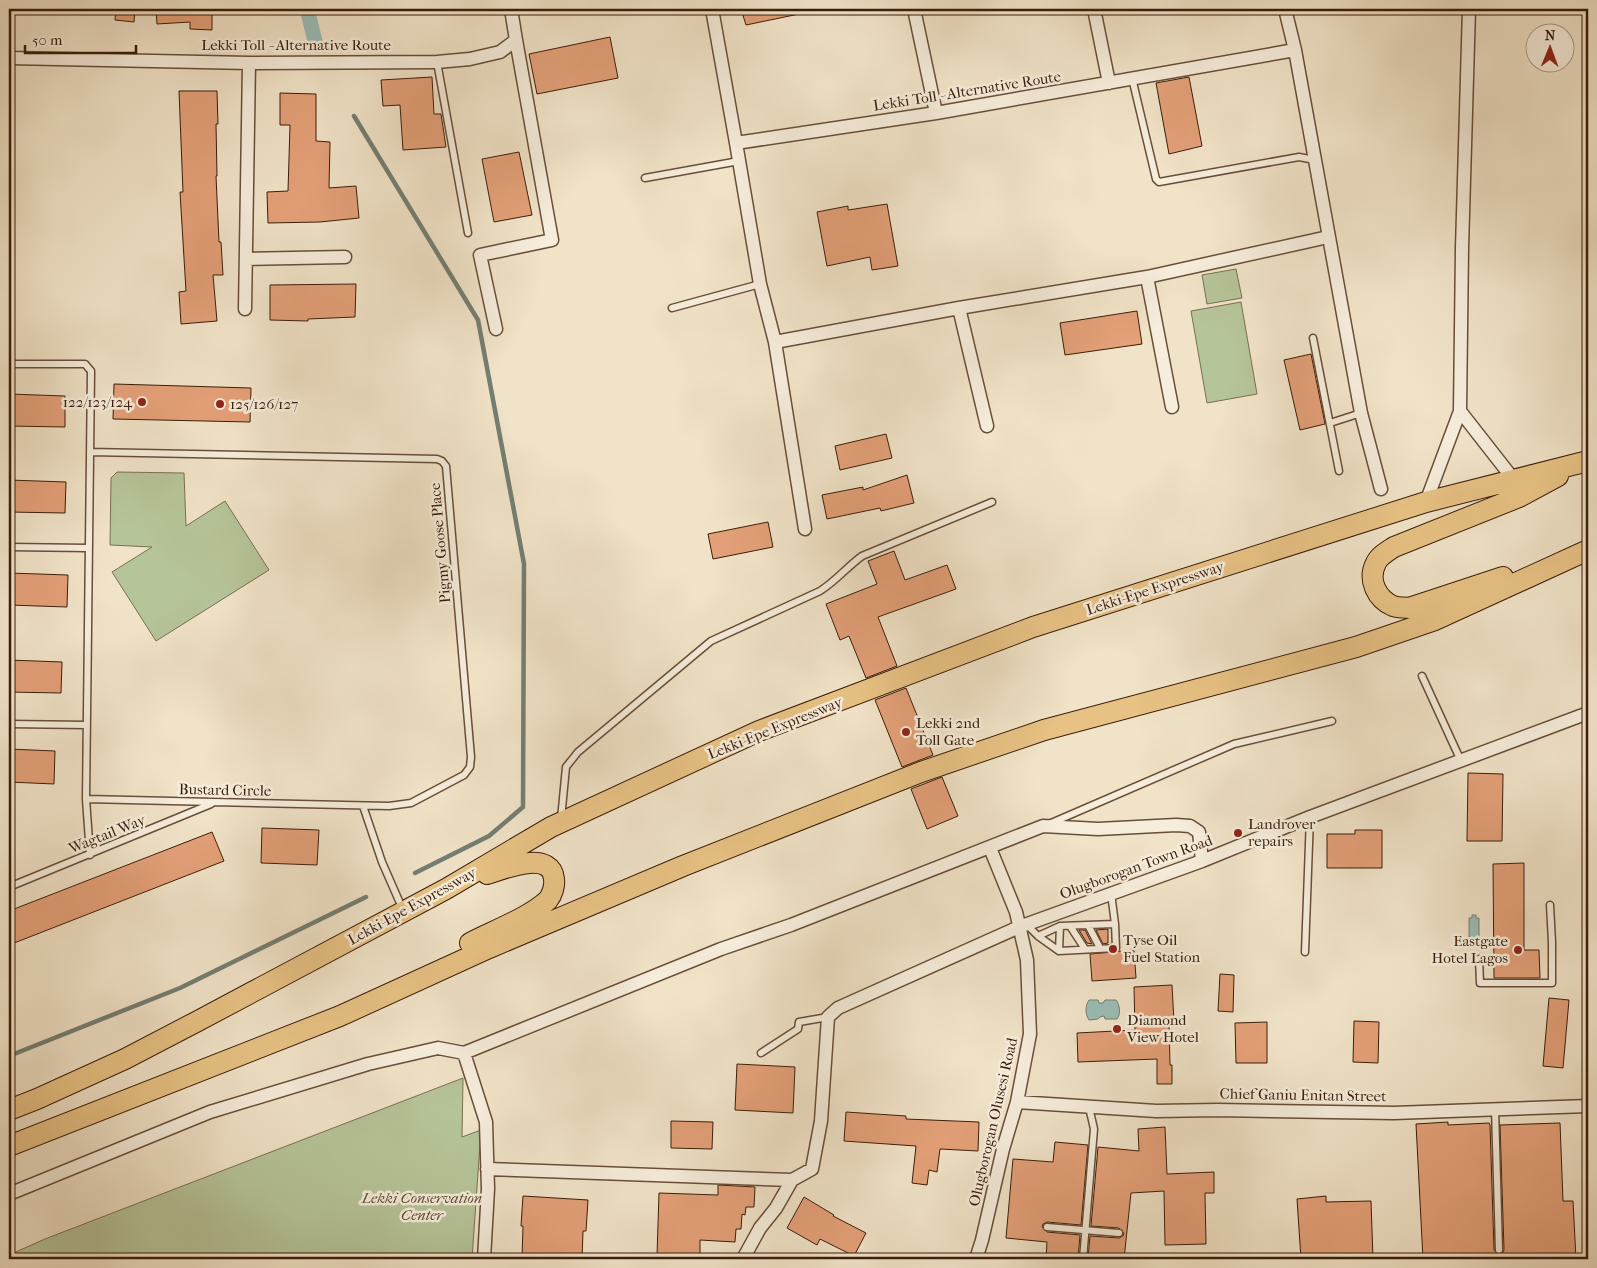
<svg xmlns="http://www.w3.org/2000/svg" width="1597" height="1268" font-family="'IM FELL French Canon',serif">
<rect width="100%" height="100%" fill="#f1e3c8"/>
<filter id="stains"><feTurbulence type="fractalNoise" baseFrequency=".004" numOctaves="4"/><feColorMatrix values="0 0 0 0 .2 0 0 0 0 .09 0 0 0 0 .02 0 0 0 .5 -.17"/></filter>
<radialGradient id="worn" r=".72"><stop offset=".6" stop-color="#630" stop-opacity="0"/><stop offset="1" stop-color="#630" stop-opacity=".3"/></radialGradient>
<path fill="#b6c499" stroke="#787052" d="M1236,269L1242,298L1207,304L1202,275Z
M1241,302L1257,394L1207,403L1191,311Z
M117,472L184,473L186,526L225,501L269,570L156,641L112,572L152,547L110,545L111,478Z
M463,1078L462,1137L481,1130L472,1259H9V1255L45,1239Z"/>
<path fill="#9bbeb7" stroke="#747e72" d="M1472,915H1476V918H1479V945H1469V918H1472Z
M1089,1000H1098L1099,1003H1103L1105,1000H1116C1120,1005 1121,1014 1117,1019H1105L1104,1016L1100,1017L1098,1019L1089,1020C1085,1014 1085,1006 1089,1000Z"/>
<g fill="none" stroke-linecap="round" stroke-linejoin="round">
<path stroke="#747e72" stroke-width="4.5" d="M354,116L478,320L524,564L523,807L489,836L415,873
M9,1056L180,988L366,897"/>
<path stroke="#9bbeb7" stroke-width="15" d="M307,9L316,45"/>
</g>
<path fill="#e4a078" stroke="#3a1d0a" d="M116,9H135L134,22L115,20Z
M156,9H212V30L190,29V22L157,24Z
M741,9H799V14L746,25Z
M610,37L618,78L537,94L529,54Z
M432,77L434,114H441L446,147L403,150L400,105L383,106L381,80Z
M1189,77L1202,146L1169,154L1156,83Z
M179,91H217L218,124H216L217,176H216L219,242H221L223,275H213L217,321L181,324L179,292L186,291L180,192H183Z
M280,93L316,94V141L330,142L329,188L356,186L359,218L320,222L268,223L267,192L288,191L290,125H280Z
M519,152L532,215L494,222L482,159Z
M887,204L898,266L872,270L870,257L827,266L817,212L848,206V210Z
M356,284L355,317L308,319V321L270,320V285Z
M1137,311L1142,344L1065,355L1060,323Z
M1311,354L1325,424L1300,430L1284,360Z
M114,384L251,388L250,422L113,419Z
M9,394L65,396V427L9,426Z
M886,434L892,458L840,470L835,446Z
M907,475L914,503L881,511L880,508L827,519L822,495L863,487V490Z
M9,480L66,482L65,513L9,512Z
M768,522L773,547L713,559L708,534Z
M894,551L905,580L947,565L956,589L878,617L897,666L866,678L849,636L840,640L826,604L877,584L868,561Z
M9,573L68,575L67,607L9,605Z
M9,660L62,662L61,693L9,692Z
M906,688L933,755L902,767L875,700Z
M9,749L55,751L54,784L9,782Z
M1468,773L1503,774L1502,841H1467Z
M942,777L958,816L927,829L911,789Z
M262,828L319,830L317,865L261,863Z
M1355,830H1382V868H1327V834H1355Z
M212,832L224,861L9,945V911Z
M1524,863V950H1539L1540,978H1494L1493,864Z
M1108,929V943L1103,944L1096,930Z
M1079,930H1085L1092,944L1087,943Z
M1134,950L1136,978L1092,981L1090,954Z
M1220,974L1234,975L1233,1012L1218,1011Z
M1172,985L1174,1022H1169L1170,1065H1172V1084H1157V1059L1078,1062L1077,1033L1135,1030L1134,987Z
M1549,998L1569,1000L1563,1068L1543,1066Z
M1354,1021L1379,1022L1378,1063L1353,1062Z
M1267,1022V1063H1236L1235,1023Z
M737,1064L795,1067L793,1113L735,1110Z
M846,1112L906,1116V1119L979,1122L978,1151L940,1149L937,1172L929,1170L927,1185L912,1183L916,1146L844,1141Z
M671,1121L713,1122L712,1149L671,1148Z
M1448,1122V1125L1489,1123L1490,1125L1494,1250L1499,1255L1502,1254L1504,1250L1500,1125L1560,1123L1563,1201H1573L1576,1259H1423L1416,1124Z
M1165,1127L1167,1174L1214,1172V1193H1205L1206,1244L1165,1245L1164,1191L1131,1193L1124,1259H1088L1090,1236L1119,1238L1123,1236L1124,1233L1119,1228L1091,1226L1098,1147L1139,1151L1138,1129Z
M1055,1142L1088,1145L1081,1225L1047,1222L1043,1224L1042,1227L1047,1232L1080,1235L1078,1259H1046L1047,1242L1006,1238L1013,1159L1053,1162Z
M718,1185L755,1187L754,1207H746L745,1215L742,1214L741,1229H736L735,1242L700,1240V1258L657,1256L659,1193L718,1195Z
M523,1196L588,1200L586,1231H583L582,1259H522L523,1226H521Z
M1326,1196V1202L1371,1201L1373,1259H1301L1297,1199Z
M804,1197L834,1215L833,1216L866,1233L854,1256L820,1239L817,1245L787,1228Z"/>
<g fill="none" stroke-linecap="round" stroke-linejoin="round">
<defs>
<path id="service" d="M437,62L468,233
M1132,78L1156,179L1159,182L1299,157L1315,160
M645,178L739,161
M672,308L760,284
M1313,338L1339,471
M9,364H85L91,371L86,799L90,855
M1330,423L1361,413
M9,547L88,548
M1422,676L1461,761
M9,724L87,725
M86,799L389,806L411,803L464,775L470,767L471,757L446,466L442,461L437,459L90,452
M363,806L382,862L403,910
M561,819L566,767L578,752L711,641L820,591C836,581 847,567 862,556L992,502
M1049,824L1234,744L1332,721
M9,887L211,804
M1111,893L1115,924
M1027,925L1038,936L1059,951L1116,948L1115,924L1060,926L1059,951
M1088,925L1100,948
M1070,926L1085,949
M1038,936L1060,926
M1305,952L1310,817
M1479,959L1480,983H1552V942L1550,905
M761,1053L798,1029L799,1022L828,1017
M1495,1109L1499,1250
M1047,1227L1119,1233
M1083,1259L1094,1129L1089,1107"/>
<path id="minor" d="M712,9L736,143L936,113L1295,50L1285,9
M914,9L936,113
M1094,9L1109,83
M1295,50L1361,413L1381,489
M9,58L249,63L437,62L470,59L500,52L516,40L511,9
M736,143L760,284L775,342L959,308L1147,277L1328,237
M246,259L345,257
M1147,277L1172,407
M959,308L987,426
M245,309L249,63
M496,329L480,255L552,240L516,40
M775,342L805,529
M1460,411L1514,480
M1426,502L1460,411L1462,248L1469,9
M464,1053L486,1122L488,1189L484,1259
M1017,1102L1156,1111L1217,1110L1394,1113L1588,1106
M487,1169L792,1180
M9,1194L210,1112L368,1064L438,1048L464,1053L721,949L791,925L1043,826L1098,829L1176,825L1190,826L1199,832L1202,861
M743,1259L760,1228L776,1208L792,1180L812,1169L821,1121L828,1017L838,1008L1019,927L1202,861L1310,817L1588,713
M976,1259L982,1240L1003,1149L1017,1102L1030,1034L1027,960L1016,912L990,848"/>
<path id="trunk" d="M1503,577L1409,608C1404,607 1398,608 1393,606C1377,599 1367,580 1376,563C1379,556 1388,551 1394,547L1519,497L1558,476
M470,943C493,931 530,917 548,900C552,895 555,886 554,879C551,849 503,869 487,874
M9,1110L37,1099L125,1059L196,1022L446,889L551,827L759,731L1033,627L1426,502L1588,461
M9,1146L340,1016L489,948L683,866L921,772L1044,730L1356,647L1435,620L1588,550"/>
</defs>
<use href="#service" stroke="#684e3a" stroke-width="9"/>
<use href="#minor" stroke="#684e3a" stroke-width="15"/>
<use href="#trunk" stroke="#3a1d0a" stroke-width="22"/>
<use href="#service" stroke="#f6eddb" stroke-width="6"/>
<use href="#minor" stroke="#f6eddb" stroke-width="12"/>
<use href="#trunk" stroke="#e8c284" stroke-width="20"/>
</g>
<g fill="#8f2418" stroke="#f6eddb" stroke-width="2">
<circle cx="142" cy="402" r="5"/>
<circle cx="220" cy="404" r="5"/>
<circle cx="906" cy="732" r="5"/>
<circle cx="1238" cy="833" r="5"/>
<circle cx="1113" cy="949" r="5"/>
<circle cx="1518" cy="950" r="5"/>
<circle cx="1117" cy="1029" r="5"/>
</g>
<g text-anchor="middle" stroke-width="5" stroke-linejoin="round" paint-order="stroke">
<g font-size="15" fill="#3a1d0a" stroke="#f6eddb">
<text x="296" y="50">Lekki Toll - Alternative Route</text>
<text transform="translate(967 91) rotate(-9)" y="5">Lekki Toll - Alternative Route</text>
<text transform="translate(440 543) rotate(-95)" y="5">Pigmy Goose Place</text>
<text transform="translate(1155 588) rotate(-18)" y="5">Lekki-Epe Expressway</text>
<text transform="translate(775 728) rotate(-22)" y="5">Lekki-Epe Expressway</text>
<text transform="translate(225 790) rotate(1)" y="5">Bustard Circle</text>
<text transform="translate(107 834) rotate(-22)" y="5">Wagtail Way</text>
<text transform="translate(1136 867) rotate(-20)" y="5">Olugborogan Town Road</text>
<text transform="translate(412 906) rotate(-29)" y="5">Lekki-Epe Expressway</text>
<text transform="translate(1303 1095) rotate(1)" y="5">Chief Ganiu Enitan Street</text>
<text transform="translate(993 1122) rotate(-77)" y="5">Olugborogan Olusesi Road</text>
</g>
<g font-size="15" fill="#3a1d0a" stroke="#f6eddb" text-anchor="start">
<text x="132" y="407" text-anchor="end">122/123/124</text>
<text x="230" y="409">125/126/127</text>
<text x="916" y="728">Lekki 2nd<tspan x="916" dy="17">Toll Gate</tspan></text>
<text x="1248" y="829">Landrover<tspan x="1248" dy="17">repairs</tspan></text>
<text x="1123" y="945">Tyse Oil<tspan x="1123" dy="17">Fuel Station</tspan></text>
<text x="1508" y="946" text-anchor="end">Eastgate<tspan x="1508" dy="17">Hotel Lagos</tspan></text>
<text x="1127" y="1025">Diamond<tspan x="1127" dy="17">View Hotel</tspan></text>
</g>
<g font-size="15" font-style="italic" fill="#5f4f35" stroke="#f6eddb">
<text x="422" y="1203">Lekki Conservation<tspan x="422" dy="17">Center</tspan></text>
</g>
</g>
<rect width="1597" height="1268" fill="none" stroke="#f1e3c8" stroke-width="30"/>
<rect x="10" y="10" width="1577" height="1248" fill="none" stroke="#3a1d0a" stroke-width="2.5"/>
<rect x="15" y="15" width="1567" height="1238" fill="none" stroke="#3a1d0a"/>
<g transform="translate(1550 48) rotate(1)"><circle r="24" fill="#f6eddb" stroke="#ab9a87"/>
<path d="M0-4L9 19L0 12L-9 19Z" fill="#8f2418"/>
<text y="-8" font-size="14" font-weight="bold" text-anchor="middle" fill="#3a1d0a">N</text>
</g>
<path d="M25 45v8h111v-8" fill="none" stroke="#3a1d0a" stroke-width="2.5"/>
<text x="32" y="45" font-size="15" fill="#3a1d0a" stroke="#f6eddb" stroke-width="4" paint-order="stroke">50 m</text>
<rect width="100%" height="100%" filter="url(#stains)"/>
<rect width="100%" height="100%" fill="url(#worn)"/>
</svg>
